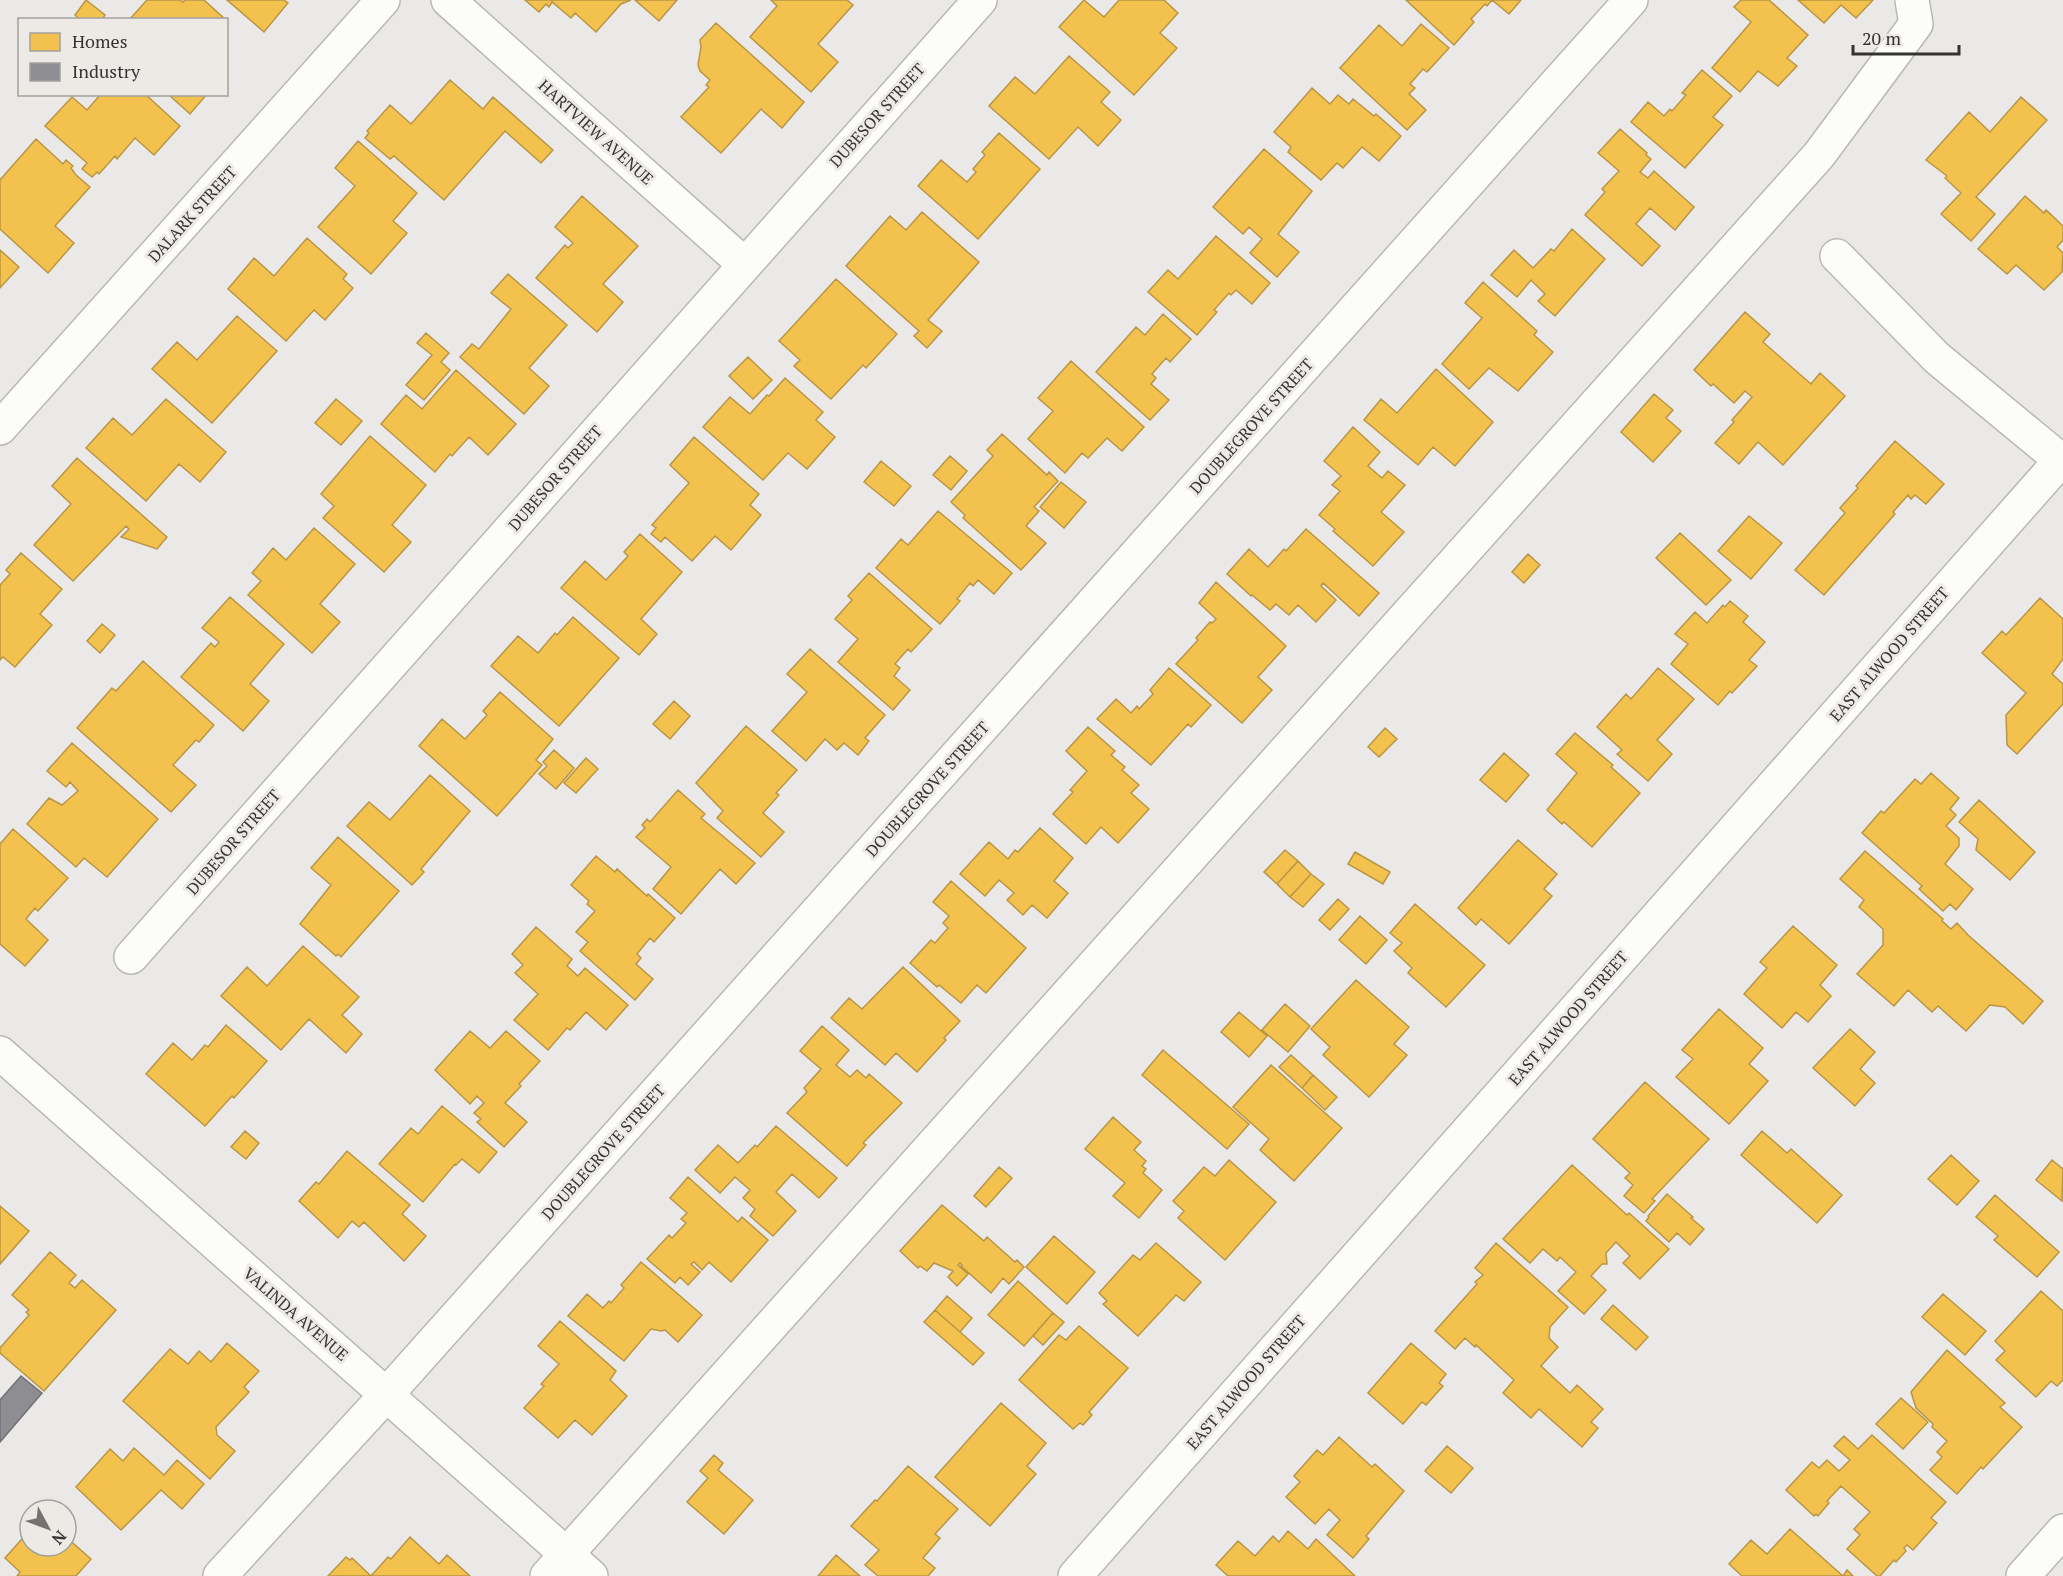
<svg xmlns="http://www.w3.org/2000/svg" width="2063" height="1576" font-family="'PT Serif',serif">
<rect width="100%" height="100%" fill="#ebe9e7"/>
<path fill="#f2c14e" stroke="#b99646" stroke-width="1.5" d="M86,0L105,15L102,20H80L75,15Z
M147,0H180L183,2L185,0H204L226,20H129Z
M227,0H284L288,3L264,32Z
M525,0H631L621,4L596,32L575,13L571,18L552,2L549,7L546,4L539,12Z
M635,0H677L659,21Z
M771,0H847L853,5L818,44L838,62L811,92L750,37L777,6Z
M1084,0L1104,17L1119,0H1164L1178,13L1160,33L1177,48L1134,95L1059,27Z
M1406,0H1492L1487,6L1485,4L1471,19L1474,22L1454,45Z
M1492,0H1521L1509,14Z
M1741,0H1769L1808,35L1787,58L1797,66L1778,86L1758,71L1740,92L1712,68L1751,22L1734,7Z
M1798,0H1873L1856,18L1841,5L1824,23Z
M716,23L804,102L782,128L761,109L721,153L681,117L709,87L706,85L710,80L700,71L698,65L701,47L700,40Z
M1421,24L1449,48L1427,72L1423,69L1410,84L1415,88L1409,94L1426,110L1407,130L1340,68L1379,25L1402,46Z
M1069,56L1110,92L1101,102L1121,120L1098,146L1078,127L1049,159L989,106L1015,77L1035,94Z
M1702,70L1732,96L1713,117L1723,125L1685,168L1631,122L1648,102L1664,116L1670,109L1672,111L1686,95L1682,93Z
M450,80L483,109L493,97L553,150L541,163L505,131L444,200L394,156L390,159L365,138L369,133L367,131L390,105L411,124Z
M1312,88L1330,104L1338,95L1349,104L1353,99L1374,116L1376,114L1401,136L1379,161L1362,147L1343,168L1337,163L1321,180L1288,152L1291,147L1274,132Z
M101,94H145L180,126L154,155L135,138L117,159L115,156L99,174L97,172L92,177L82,169L87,163L45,126L72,97L87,110Z
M168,94H207L190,114Z
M2021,97L2047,120L1976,197L1995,214L1971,241L1941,214L1961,193L1945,178L1947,176L1926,160L1969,112L1990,132Z
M1620,129L1647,153L1646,155L1651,159L1640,172L1648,178L1654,171L1694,207L1675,230L1650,208L1636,224L1660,246L1642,266L1585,215L1605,192L1602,189L1619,171L1598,153Z
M999,133L1040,169L978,239L918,186L941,160L967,182L976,172L973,169L985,155L982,152Z
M36,139L63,164L66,160L73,166L71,168L76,175L90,187L55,226L74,243L48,273L0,229V180Z
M358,141L417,193L393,221L407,233L371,274L318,227L355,186L335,168Z
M1264,149L1312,191L1278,234L1299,252L1277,277L1250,253L1262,239L1249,227L1243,234L1213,207Z
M582,196L638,246L603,284L623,302L597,332L536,278L565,245L568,248L573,243L555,227Z
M2025,196L2044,213L2046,210L2063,226V240L2057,247L2063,253L2062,272L2044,290L2016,265L2007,274L1978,249Z
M922,212L979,262L928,320L942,331L927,348L914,336L919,331L846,266L890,216L906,230Z
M1572,229L1605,259L1555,316L1538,301L1545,294L1531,280L1517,297L1491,275L1514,250L1533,268L1551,249L1554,251Z
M1216,236L1270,283L1252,304L1236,290L1231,295L1229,293L1214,310L1217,312L1197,335L1148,292L1168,270L1178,279Z
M307,238L347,274L343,279L353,288L325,320L314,310L286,341L228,289L254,258L274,276Z
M0,250L19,267L0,288Z
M508,274L567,325L529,368L549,386L524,414L460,357L472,344L479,349L511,309L491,293Z
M836,279L897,334L866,368L863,365L831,399L794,366L800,360L779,341Z
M1483,282L1537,331L1534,335L1553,352L1518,391L1489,368L1469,389L1442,364L1482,318L1465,303Z
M1745,312L1770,334L1763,342L1811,384L1820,373L1845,396L1783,465L1758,442L1739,464L1715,443L1734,422L1732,420L1752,397L1745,391L1734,403L1713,384L1711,386L1694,370Z
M1163,314L1191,339L1170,362L1166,358L1152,374L1156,378L1151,384L1169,400L1150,420L1096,372L1136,327L1145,335Z
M237,316L277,351L212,423L152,369L177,342L197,360Z
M426,333L449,353L441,362L450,370L424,400L406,385L432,355L417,343Z
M748,357L772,380L753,399L729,376Z
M1071,361L1144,427L1122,451L1107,438L1088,458L1082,453L1065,473L1028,439L1053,411L1038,398Z
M1436,369L1493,422L1455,466L1433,447L1418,465L1364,420L1381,399L1397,413Z
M456,370L516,424L488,455L469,437L452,456L450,454L435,472L381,424L406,395L422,409Z
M785,378L823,412L816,420L835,437L807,469L788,453L763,480L703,427L730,397L750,414L767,395L769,396Z
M1654,394L1673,410L1666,418L1681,431L1653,462L1621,432Z
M166,399L226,452L200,482L179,464L146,501L86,448L113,418L132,435Z
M336,399L362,421L341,445L315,423Z
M1353,427L1380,452L1368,466L1382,478L1388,471L1405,485L1381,512L1404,532L1373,566L1333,531L1335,529L1319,515L1340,491L1332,485L1341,476L1324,461Z
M1002,434L1047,475L1049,472L1058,481L1034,507L1039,511L1026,526L1046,543L1021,570L963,518L965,515L951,502L993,456L987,450Z
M370,436L426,485L392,525L411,542L384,572L323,518L334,506L321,494Z
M694,437L759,494L750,505L761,515L731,550L715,536L692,561L665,537L661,542L651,534L656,528L652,525L689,483L670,465Z
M1895,441L1944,484L1926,504L1915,495L1911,499L1908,495L1893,512L1895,514L1824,595L1795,570L1845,513L1840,508L1858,488L1856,486Z
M950,456L967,471L951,490L933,475Z
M77,458L167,537L157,549L121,537L129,529L126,526L73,581L34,545L71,504L52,486Z
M881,461L911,486L894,506L864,482Z
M1061,482L1086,502L1064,528L1040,507Z
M938,511L1012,573L994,594L978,580L973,586L970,583L957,599L960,601L940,624L876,568L901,539L908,545Z
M1749,516L1782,543L1751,579L1718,551Z
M314,528L355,564L320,604L340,622L312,653L248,595L261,581L252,573L273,548L286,560Z
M1306,529L1379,593L1359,616L1323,583L1321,586L1336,600L1316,622L1298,605L1289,615L1276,604L1270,610L1252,595L1251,596L1227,574L1249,549L1268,567L1284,549L1286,551Z
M1680,533L1731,580L1706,605L1656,558Z
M640,534L682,572L641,619L657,634L639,655L561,588L585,561L606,580L628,556L624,552Z
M21,553L62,589L40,614L52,625L15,667L3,657L0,660V585L10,574L6,570Z
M1528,554L1540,565L1524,583L1512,572Z
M869,573L932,629L911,652L908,649L895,664L900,668L894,676L910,690L893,710L838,662L858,639L835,619L852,600L848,596Z
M1216,582L1286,646L1258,677L1272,690L1242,723L1176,664L1198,640L1196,638L1210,622L1212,623L1216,619L1199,603Z
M230,597L284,644L250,684L269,701L243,731L181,677L211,643L215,647L219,642L202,628Z
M2040,598L2063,619V659L2052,674L2063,684V704L2017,754L2007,745L2006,715L2026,693L1982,653L2002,631L2006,635Z
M1730,601L1748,616L1743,622L1765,642L1749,660L1757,666L1732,693L1730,691L1718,705L1671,664L1688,644L1675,634L1695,612L1707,623L1723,605L1725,607Z
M573,617L619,658L559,726L491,666L518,636L538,653L555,633L557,635Z
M102,624L115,635L100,653L87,641Z
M810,649L885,715L865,738L869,741L858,755L844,743L837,750L825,739L806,761L772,731L807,692L787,674Z
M143,661L214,725L199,742L196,740L173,765L196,785L171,812L77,728L112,688L116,691Z
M1169,668L1211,705L1191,727L1188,724L1151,765L1097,719L1116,699L1131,713L1137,706L1139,709L1153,694L1150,690Z
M1658,668L1694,699L1657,740L1672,754L1648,781L1617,754L1622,750L1597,727L1626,694L1631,699Z
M500,692L553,739L536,760L542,765L497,816L419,746L442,719L465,739L487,715L483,711Z
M674,701L690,716L670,739L653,724Z
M746,726L797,770L776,793L779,795L763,813L784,832L761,857L717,818L723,811L696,783Z
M1088,727L1115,751L1111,755L1125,767L1122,770L1139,785L1131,793L1149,809L1118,843L1101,827L1086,844L1053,814L1073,792L1070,790L1087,771L1066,751Z
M1385,728L1397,739L1379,757L1368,747Z
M1575,733L1613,765L1611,767L1640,793L1592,847L1564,822L1562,824L1547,810L1577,773L1556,754Z
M72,743L158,819L107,877L84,858L76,867L27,824L49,798L62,805L78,791L70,782L66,787L47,771Z
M554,750L574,768L556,789L539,774L547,766L543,762Z
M1504,753L1529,775L1506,802L1480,780Z
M586,758L598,769L576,793L564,783Z
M1931,773L1959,798L1950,809L1956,815L1946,826L1959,838V846L1945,864L1973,889L1956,910L1950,904L1943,911L1919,889L1922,886L1862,833L1881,811L1884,813L1915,779L1921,784Z
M430,775L470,811L421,869L424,872L412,885L347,826L369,802L390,820Z
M678,790L705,814L701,818L755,863L736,884L720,869L681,914L653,889L671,867L636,837L645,828L642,825L647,819L650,822Z
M1979,800L2035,852L2010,880L1976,850L1978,839L1959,822Z
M1040,828L1073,858L1054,881L1068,893L1047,918L1032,905L1023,915L1007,900L1014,893L999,880L985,896L960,874L989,842L1008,859L1015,850L1018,852Z
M13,829L68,878L38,911L35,908L26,919L48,940L25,966L0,944V844Z
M338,837L399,891L341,957L338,954L336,956L300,924L331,885L311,868Z
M1518,840L1557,874L1544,889L1552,896L1509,944L1481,919L1476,925L1458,908Z
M1285,850L1298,861L1277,884L1264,872Z
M1865,851L1943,919L1942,921L1951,929L1957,923L1968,935L2043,1001L2023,1024L2005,1007L1990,1005L1966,1031L1938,1006L1932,1012L1908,990L1894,1006L1857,974L1883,945V929L1859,907L1864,900L1840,879Z
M1355,852L1390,872L1383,884L1348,864Z
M596,856L615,872L617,869L647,896L648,894L675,918L654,942L650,938L637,954L641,958L636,964L653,979L635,1000L580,951L588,942L576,932L595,911L587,904L589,901L571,885Z
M1298,861L1311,874L1290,897L1277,884Z
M1311,874L1324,884L1303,907L1290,897Z
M951,881L1026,948L986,993L977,985L961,1003L939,985L937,987L910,963L931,940L935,943L948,928L943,923L949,916L933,902Z
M1338,899L1349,909L1330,930L1319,920Z
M1415,904L1485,965L1446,1007L1408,973L1412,968L1394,951L1402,943L1390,933Z
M1360,916L1387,940L1366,964L1339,940Z
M1793,926L1837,965L1820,985L1831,996L1808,1022L1796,1012L1782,1028L1744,994L1767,968L1760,962Z
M536,927L572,959L567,966L578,976L585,968L628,1005L606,1030L586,1012L570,1030L567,1028L548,1050L514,1020L538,994L515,973L523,965L512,954Z
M303,946L359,997L342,1015L362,1034L346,1053L309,1019L281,1050L221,996L247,967L267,986Z
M903,967L960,1021L944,1038L946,1040L917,1072L896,1053L885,1065L831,1018L849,998L862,1009Z
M1356,980L1409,1027L1394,1044L1407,1055L1369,1097L1323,1055L1330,1047L1311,1029Z
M1285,1004L1310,1026L1288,1052L1262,1030Z
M1719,1009L1763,1048L1749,1064L1768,1081L1729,1124L1676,1077L1693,1059L1682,1050Z
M1239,1012L1267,1036L1249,1057L1221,1032Z
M226,1025L267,1061L234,1098L232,1096L205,1126L146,1074L173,1043L192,1060L205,1045L208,1047Z
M822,1026L849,1050L836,1065L850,1077L857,1070L866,1078L869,1074L902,1103L863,1143L866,1145L847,1166L787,1113L807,1092L804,1088L821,1069L800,1051Z
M1850,1029L1875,1052L1860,1069L1875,1083L1855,1106L1813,1068Z
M470,1031L490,1048L506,1031L540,1061L519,1084L521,1086L505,1103L527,1122L504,1147L477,1122L481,1119L474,1113L484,1103L477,1096L470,1104L435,1070Z
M1163,1050L1249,1124L1227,1149L1142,1075Z
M1291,1055L1313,1075L1302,1088L1279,1067Z
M1271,1065L1342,1128L1294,1181L1260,1150L1269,1139L1233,1107Z
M1313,1075L1337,1097L1325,1110L1302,1088Z
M1645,1082L1709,1139L1652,1199L1655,1201L1644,1213L1624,1196L1633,1185L1625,1178L1630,1173L1593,1139Z
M442,1106L497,1152L479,1173L462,1159L456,1165L455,1164L423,1202L379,1164L411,1128L418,1134Z
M1113,1117L1141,1142L1134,1150L1146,1161L1142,1166L1146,1169L1143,1173L1162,1190L1139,1218L1113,1196L1125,1183L1085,1149Z
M776,1126L837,1178L819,1198L792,1174L776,1192L796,1211L773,1236L750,1216L755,1209L743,1198L750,1190L735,1177L720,1193L695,1170L718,1145L738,1163L755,1145L757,1147Z
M245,1131L259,1143L246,1159L231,1147Z
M1762,1131L1787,1153L1791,1149L1842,1195L1817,1223L1741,1155Z
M347,1151L410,1205L402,1214L426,1236L404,1261L364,1222L359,1227L352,1221L338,1238L299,1201L316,1182L319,1184Z
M1951,1155L1979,1181L1957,1205L1928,1179Z
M1229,1160L1276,1202L1225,1260L1178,1218L1184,1211L1173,1201L1204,1167L1215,1176Z
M2052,1160L2063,1169L2062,1201L2036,1180Z
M1572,1165L1627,1215L1629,1213L1669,1249L1640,1279L1623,1263L1630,1256L1616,1242L1606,1253L1607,1264H1602L1591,1276L1606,1290L1584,1314L1558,1291L1576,1272L1560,1257L1557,1261L1543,1249L1530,1263L1503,1239Z
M999,1167L1012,1178L986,1207L974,1196Z
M688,1177L738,1222L742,1217L768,1240L731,1282L709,1262L702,1270L694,1262L691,1264L700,1272L688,1285L680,1277L675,1283L647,1259L669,1235L672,1238L686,1223L681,1219L687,1213L670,1198Z
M1667,1194L1693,1217L1691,1218L1704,1229L1690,1245L1677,1233L1669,1242L1646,1221L1649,1217L1648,1216Z
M1995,1195L2059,1252L2037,1277L1994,1240L1998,1236L1976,1217Z
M942,1205L984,1241L987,1237L1015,1262L1017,1260L1024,1267L1009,1284L1003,1278L991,1293L961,1266L962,1265L960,1263L958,1265L968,1274L957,1286L948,1277L953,1271L934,1263L927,1271L920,1266L918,1268L900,1251Z
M0,1206L29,1231L0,1264Z
M1054,1236L1095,1272L1067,1304L1026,1267Z
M1156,1243L1201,1282L1184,1301L1176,1295L1138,1336L1103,1304L1107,1301L1099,1293L1133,1255L1140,1260Z
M1496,1243L1568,1307L1550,1327L1549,1338L1558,1347L1541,1366L1570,1393L1577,1385L1603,1409L1591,1422L1598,1428L1582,1447L1539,1409L1531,1418L1503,1393L1514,1380L1476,1345L1475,1347L1465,1338L1455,1349L1435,1331L1477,1284L1475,1282L1483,1275L1475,1268Z
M50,1252L76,1275L69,1283L75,1288L82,1280L116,1310L44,1391L0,1353V1348L29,1315L26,1312L29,1310L12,1295Z
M641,1262L702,1315L678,1342L665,1330L661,1331L651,1329L624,1361L568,1316L587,1294L603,1308L609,1301L611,1303L624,1288L621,1285Z
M1018,1281L1053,1313L1024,1346L988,1315Z
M2041,1291L2063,1311V1380L2057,1386L2051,1381L2036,1397L1996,1360L2005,1351L1995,1341Z
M1943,1294L1986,1331L1965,1355L1922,1317Z
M947,1296L972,1318L960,1332L935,1310Z
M1613,1305L1648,1337L1636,1350L1601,1319Z
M935,1310L984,1353L973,1365L924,1322Z
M1053,1313L1064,1322L1043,1345L1033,1336Z
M560,1321L616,1371L610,1380L627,1396L592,1435L575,1420L558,1438L524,1408L544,1386L541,1384L559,1364L538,1346Z
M1079,1326L1128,1368L1089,1412L1092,1415L1083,1425L1080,1423L1073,1429L1019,1380L1059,1335L1066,1340Z
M227,1343L259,1371L244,1387L249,1392L216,1427L217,1435L235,1451L210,1479L123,1401L170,1349L188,1364L199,1351L211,1362Z
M1411,1343L1446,1374L1439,1383L1443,1386L1426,1405L1422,1402L1403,1424L1368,1393Z
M1947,1350L2005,1403L2000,1407L2022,1427L1983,1469L1981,1467L1957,1494L1930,1470L1942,1457L1937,1452L1947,1441L1932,1427L1933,1424L1916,1408L1911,1392Z
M1901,1398L1928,1422L1903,1449L1876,1424Z
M1001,1403L1046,1443L1027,1466L1036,1474L990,1526L935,1477Z
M1872,1435L1946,1502L1931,1518L1937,1523L1913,1550L1907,1545L1904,1548L1906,1551L1896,1562L1894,1560L1880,1576H1877L1847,1549L1860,1535L1854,1529L1870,1512L1841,1486L1827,1501L1829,1503L1818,1516L1816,1514L1814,1516L1786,1490L1812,1462L1819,1468L1827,1460L1839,1471L1850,1460L1834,1446L1844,1436L1858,1449Z
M1339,1437L1372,1467L1375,1464L1404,1491L1366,1536L1369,1539L1353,1558L1327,1535L1340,1520L1329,1509L1315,1524L1286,1497L1300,1482L1294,1476L1317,1450L1323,1455Z
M1447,1446L1473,1468L1451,1493L1425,1471Z
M134,1448L164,1475L177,1460L204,1484L182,1509L161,1490L121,1530L76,1487L110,1449L123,1461Z
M714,1455L723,1463L718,1470L753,1500L724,1534L687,1502L708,1478L700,1471Z
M908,1466L958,1509L935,1534L940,1538L923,1558L935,1568L928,1576H878L865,1565L879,1550L851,1526L875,1500L877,1501Z
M1790,1529L1843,1576L1847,1570L1853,1576H1742L1729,1564L1751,1540L1767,1554Z
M30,1530V1546H66V1537L91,1559L76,1576H17L20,1572L5,1558Z
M1288,1531L1308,1549L1316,1539L1355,1576H1228L1216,1565L1238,1541L1255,1556L1273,1536L1279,1542Z
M410,1537L439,1564L447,1555L470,1576H328L346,1557L350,1560L352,1558L371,1576L388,1557L391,1559Z
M836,1555L860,1576H818Z"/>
<path fill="#8d8d92" stroke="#737275" stroke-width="1.5" d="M21,1376L42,1393L0,1442V1400Z"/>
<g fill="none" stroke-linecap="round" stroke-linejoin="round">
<defs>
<path id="minor" d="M448,0L744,264
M1837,256L1937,358L2063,462
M0,428L383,0
M131,957L980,0
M220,1576L387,1394L1631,0
M547,1576L1819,155L1916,24L1912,0
M1075,1576L2061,460
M2023,1576L2063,1531"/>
<path id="major" d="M0,1053L591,1576"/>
</defs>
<use href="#minor" stroke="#bab8b6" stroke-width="36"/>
<use href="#major" stroke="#bab8b6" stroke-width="36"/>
<use href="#minor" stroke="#fcfcfb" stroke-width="33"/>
<use href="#major" stroke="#fcfcfb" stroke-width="33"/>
</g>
<g text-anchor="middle" stroke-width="6" stroke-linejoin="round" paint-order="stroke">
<g font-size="16" fill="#353332" stroke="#edeae5">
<text transform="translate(877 115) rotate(-48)" y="6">DUBESOR STREET</text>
<text transform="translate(596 132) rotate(42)" y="6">HARTVIEW AVENUE</text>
<text transform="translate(192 214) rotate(-48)" y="6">DALARK STREET</text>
<text transform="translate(1251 426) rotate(-48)" y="6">DOUBLEGROVE STREET</text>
<text transform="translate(555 478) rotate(-49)" y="6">DUBESOR STREET</text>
<text transform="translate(1889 654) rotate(-49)" y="6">EAST ALWOOD STREET</text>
<text transform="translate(927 789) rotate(-48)" y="6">DOUBLEGROVE STREET</text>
<text transform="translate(233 842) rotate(-49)" y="6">DUBESOR STREET</text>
<text transform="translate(1568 1018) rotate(-49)" y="6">EAST ALWOOD STREET</text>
<text transform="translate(603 1152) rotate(-48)" y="6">DOUBLEGROVE STREET</text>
<text transform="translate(296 1314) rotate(41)" y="6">VALINDA AVENUE</text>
<text transform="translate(1246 1382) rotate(-49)" y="6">EAST ALWOOD STREET</text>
</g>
</g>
<rect x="18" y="18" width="210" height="78" fill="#edeae5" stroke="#a3a19d" stroke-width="1.5"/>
<rect x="30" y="33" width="30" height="18" fill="#f2c14e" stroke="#a3a19d" stroke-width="1.5"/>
<text x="72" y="48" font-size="18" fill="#353332">Homes</text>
<rect x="30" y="63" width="30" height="18" fill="#8d8d92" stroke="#a3a19d" stroke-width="1.5"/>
<text x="72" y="78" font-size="18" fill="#353332">Industry</text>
<g transform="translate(48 1528) rotate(131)"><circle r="28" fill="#edeae5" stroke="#a3a19d" stroke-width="1.5"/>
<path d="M0-4.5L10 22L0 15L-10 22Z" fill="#757371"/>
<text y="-9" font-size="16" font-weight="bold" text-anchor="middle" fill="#353332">N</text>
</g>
<path d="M1853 45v9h106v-9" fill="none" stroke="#353332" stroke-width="3"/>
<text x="1862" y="45" font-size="18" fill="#353332" stroke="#edeae5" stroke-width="4.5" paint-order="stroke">20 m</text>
</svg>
